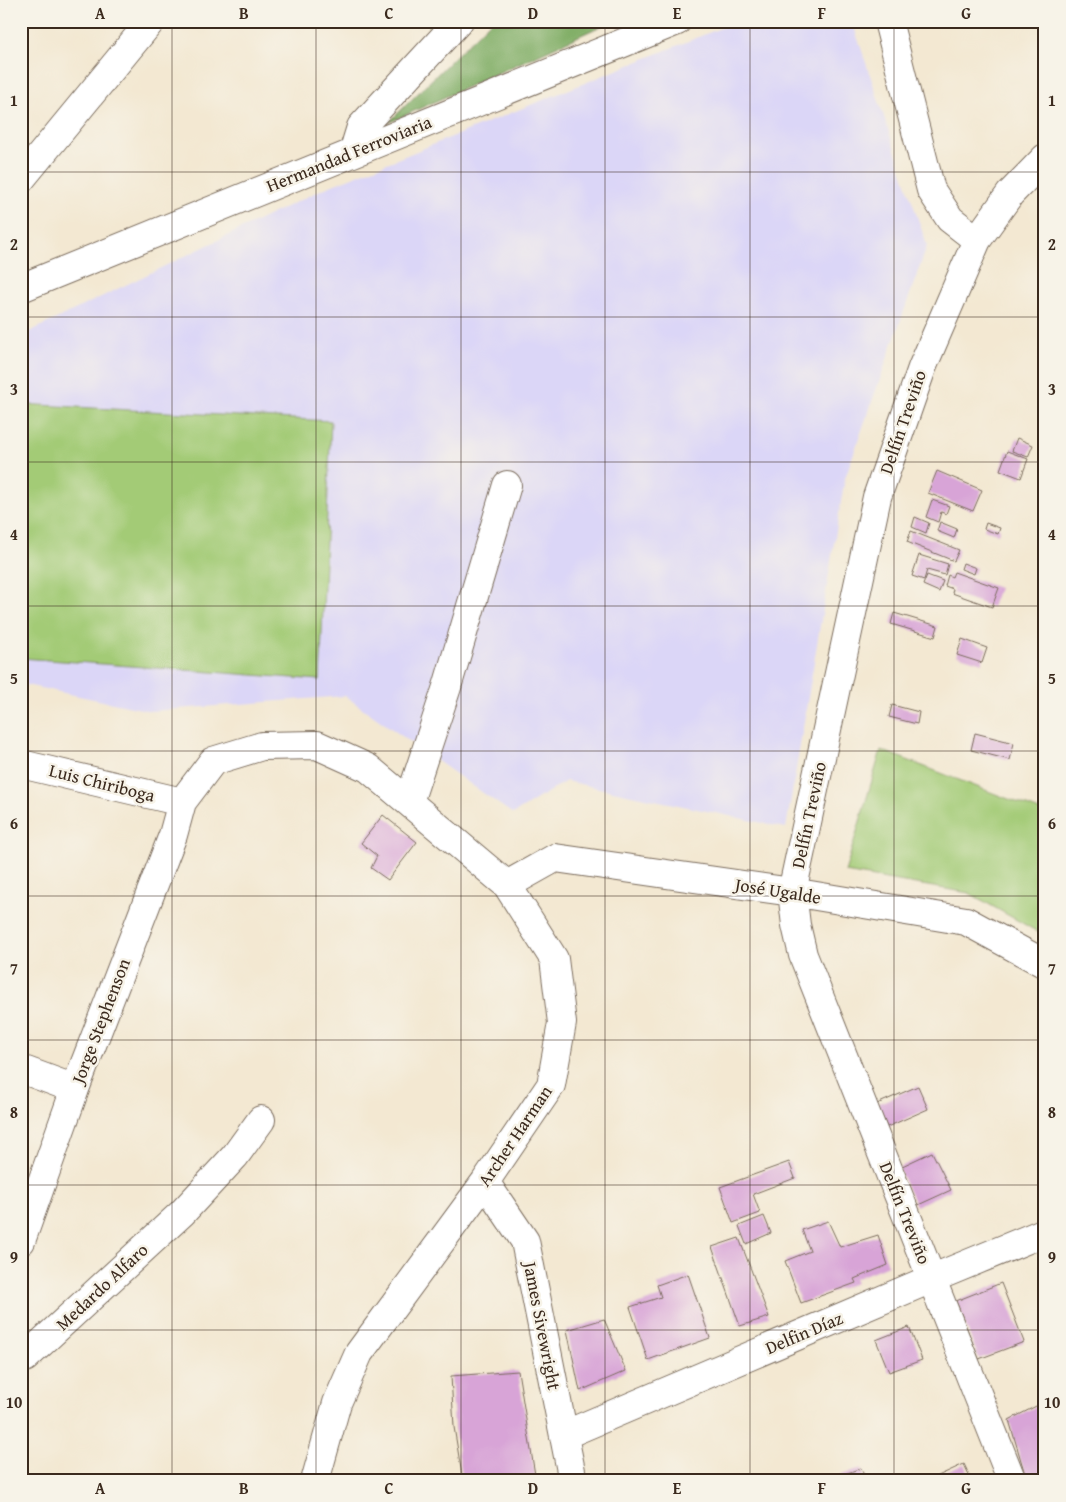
<svg xmlns="http://www.w3.org/2000/svg" width="1066" height="1502" font-family="'Gentium Book Plus',serif">
<rect width="100%" height="100%" fill="#f7f3e8"/>
<filter id="ink" filterUnits="userSpaceOnUse"><feTurbulence type="fractalNoise" baseFrequency=".02" numOctaves="2"/><feDisplacementMap in="SourceGraphic" scale="10" xChannelSelector="R" yChannelSelector="G"/><feConvolveMatrix kernelMatrix="1 2 1 2 8 2 1 2 1" color-interpolation-filters="sRGB"/></filter>
<filter id="wash" filterUnits="userSpaceOnUse"><feTurbulence type="fractalNoise" baseFrequency=".0096" numOctaves="4" result="noise"/><feDisplacementMap in="SourceGraphic" scale="20" xChannelSelector="R" yChannelSelector="G"/><feGaussianBlur stdDeviation="1.12" result="paint"/><feColorMatrix in="noise" values="0 0 0 0 0 0 0 0 0 0 0 0 0 0 0 0 0 1.4 0 .05"/><feComposite in="paint" operator="in"/></filter>
<g filter="url(#wash)">
<rect width="100%" height="100%" fill="#f3e8d2"/>
<path fill="#dbd6f7" d="M738,21H852L927,246L845,478L786,828L566,781L513,814L345,696L151,711L21,684V336L323,189Z"/>
<path fill="#a3cb76" stroke="#6f7a4a" d="M21,404L331,421L320,680L21,658Z
M881,750L1045,813V936L969,893L845,872Z"/>
<path fill="#82af67" stroke="#5e6c42" d="M491,21H612L388,123Z"/>
<g id="blocks">
<path fill="#d8a4d7" d="M1017,438L1033,445L1028,457L1012,451Z
M1007,451L1028,459L1021,478L1000,470Z
M937,471L982,490L973,511L928,493Z
M932,500L949,506L946,514L941,512L938,522L926,517Z
M915,517L929,523L926,533L912,527Z
M940,522L957,529L954,538L937,531Z
M986,523L1000,528L998,534L984,529Z
M911,531L959,550L954,561L907,542Z
M919,555L948,564L945,575L927,570L924,580L912,576Z
M963,563L976,568L974,574L961,569Z
M954,572L999,588L992,607L952,593L953,589L945,586L948,575L952,577Z
M927,575L943,581L939,592L923,585Z
M894,613L938,626L935,637L891,624Z
M962,639L987,648L982,663L957,655Z
M892,705L919,712L917,724L889,717Z
M975,733L1014,743L1010,760L971,750Z
M383,815L417,842L388,880L371,868L377,856L361,843Z
M918,1086L928,1109L887,1127L877,1104Z
M932,1152L951,1190L916,1206L898,1168Z
M789,1162L795,1178L753,1194L760,1213L733,1223L720,1187Z
M764,1216L771,1233L746,1244L739,1226Z
M828,1221L840,1247L878,1235L888,1265L854,1279L856,1283L801,1303L785,1261L810,1251L802,1230Z
M739,1238L769,1317L740,1326L712,1247Z
M688,1274L710,1338L648,1360L630,1307L661,1297L657,1285Z
M1001,1283L1024,1342L979,1359L956,1301Z
M604,1319L626,1371L580,1391L567,1330Z
M909,1327L922,1360L889,1372L876,1340Z
M518,1371L536,1481H463L454,1427L451,1376Z
M1042,1403L1045,1409V1481H1027L1009,1420Z
M964,1464L972,1481H940L938,1476Z
M861,1468L866,1481H826Z"/>
</g>
</g>
<g filter="url(#ink)">
<use href="#blocks" fill-opacity="0" stroke="#7b6c5d" stroke-width="1"/>
<g fill="none" stroke-linecap="round" stroke-linejoin="round">
<defs>
<path id="minor" d="M888,21L931,190L950,219L977,240
M353,153L361,127L459,21
M21,179L151,21
M21,288L677,21
M21,764L182,802
M409,802L447,687L507,485
M507,885L555,858L792,892L966,921L1045,964
M21,1069L75,1089
M485,1182L525,1241L573,1481
M21,1241L75,1089L173,835L182,802L213,761L262,746L317,745L368,768L507,885L554,959L562,1023L551,1085L485,1182L359,1353L337,1403L315,1481
M21,1359L25,1358L182,1213L235,1156L261,1120
M564,1435L931,1279L1045,1232
M1012,1481L803,955L796,925L792,892L877,497L922,368L977,240L1010,194L1045,158"/>
</defs>
<use href="#minor" stroke="#7b6c5d" stroke-width="30"/>
<use href="#minor" stroke="#fff" stroke-width="28"/>
</g>
</g>
<path fill="none" stroke="#3b2a1e" stroke-width="1" stroke-opacity="0.55" d="M172,21V1481M316,21V1481M461,21V1481M605,21V1481M750,21V1481M894,21V1481M21,172H1045M21,317H1045M21,462H1045M21,606H1045M21,751H1045M21,896H1045M21,1040H1045M21,1185H1045M21,1330H1045"/>
<g text-anchor="middle" stroke-width="5" stroke-linejoin="round" paint-order="stroke">
<g font-size="18" fill="#3b2a1e" stroke="#f7f3e8">
<text transform="translate(349 154) rotate(-22)" y="6">Hermandad Ferroviaria</text>
<text transform="translate(903 422) rotate(-71)" y="6">Delfín Treviño</text>
<text transform="translate(102 783) rotate(14)" y="6">Luis Chiriboga</text>
<text transform="translate(809 815) rotate(-78)" y="6">Delfín Treviño</text>
<text transform="translate(778 891) rotate(9)" y="6">José Ugalde</text>
<text transform="translate(101 1021) rotate(-69)" y="6">Jorge Stephenson</text>
<text transform="translate(515 1136) rotate(-56)" y="6">Archer Harman</text>
<text transform="translate(905 1213) rotate(68)" y="6">Delfín Treviño</text>
<text transform="translate(102 1287) rotate(-43)" y="6">Medardo Alfaro</text>
<text transform="translate(542 1326) rotate(79)" y="6">James Sivewright</text>
<text transform="translate(804 1333) rotate(-23)" y="6">Delfin Díaz</text>
</g>
</g>
<rect width="1066" height="1502" fill="none" stroke="#f7f3e8" stroke-width="55"/>
<rect x="28" y="28" width="1010" height="1446" fill="none" stroke="#3b2a1e" stroke-width="2"/>
<g font-size="16" text-anchor="middle" font-weight="bold" fill="#3b2a1e">
<text x="100" y="19">A</text>
<text x="244" y="19">B</text>
<text x="389" y="19">C</text>
<text x="533" y="19">D</text>
<text x="677" y="19">E</text>
<text x="822" y="19">F</text>
<text x="966" y="19">G</text>
<text x="14" y="106">1</text>
<text x="1052" y="106">1</text>
<text x="14" y="250">2</text>
<text x="1052" y="250">2</text>
<text x="14" y="395">3</text>
<text x="1052" y="395">3</text>
<text x="14" y="540">4</text>
<text x="1052" y="540">4</text>
<text x="14" y="684">5</text>
<text x="1052" y="684">5</text>
<text x="14" y="829">6</text>
<text x="1052" y="829">6</text>
<text x="14" y="974">7</text>
<text x="1052" y="974">7</text>
<text x="14" y="1118">8</text>
<text x="1052" y="1118">8</text>
<text x="14" y="1263">9</text>
<text x="1052" y="1263">9</text>
<text x="14" y="1408">10</text>
<text x="1052" y="1408">10</text>
<text x="100" y="1494">A</text>
<text x="244" y="1494">B</text>
<text x="389" y="1494">C</text>
<text x="533" y="1494">D</text>
<text x="677" y="1494">E</text>
<text x="822" y="1494">F</text>
<text x="966" y="1494">G</text>
</g>
</svg>
